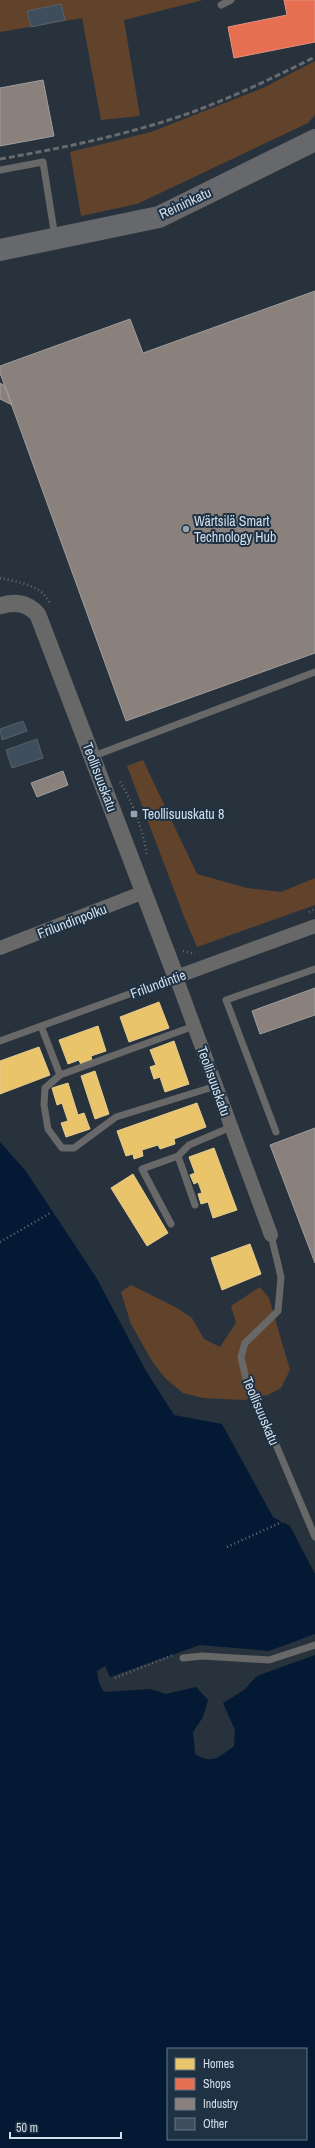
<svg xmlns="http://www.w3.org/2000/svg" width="315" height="2148" font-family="'Archivo Narrow',sans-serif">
<rect width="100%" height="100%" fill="#27323c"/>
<path fill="#61432c" d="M0,0H203L124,20L140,116L101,120L82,18L0,32Z
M315,61V115L308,123L137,204L81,216L70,152L151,132L263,88Z
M143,760L197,874L247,888L281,892L315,878V905L197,947L185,919L127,766Z
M131,1285L177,1308L192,1318L204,1339L220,1347L236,1323L231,1306L260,1287L269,1298L290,1370L281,1388L268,1395L244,1400L203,1398L183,1393L165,1378L152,1361L131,1324L121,1292Z"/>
<path fill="#041a34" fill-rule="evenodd" d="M0,1142L25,1170L96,1277L146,1371L174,1415L222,1424L273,1517L290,1526L315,1574V1634L269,1651L200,1645L110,1677L105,1666L97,1671L99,1683L104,1692L150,1689L166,1694L196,1687L208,1700L203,1717L193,1732L195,1754C212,1765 219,1757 234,1746L235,1730L223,1703L244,1690L257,1676L315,1655V2148H0ZM168,2049H306V2139H168Z"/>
<path fill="#e9c46a" stroke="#e2cc91" d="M159,1002L169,1028L129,1042L120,1017Z
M98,1026L106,1051L91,1056L92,1061L81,1065L79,1060L68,1064L59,1040Z
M174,1041L189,1084L165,1092L160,1077L154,1079L150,1067L156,1065L150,1050Z
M39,1047L50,1075L0,1094V1061Z
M95,1071L109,1114L95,1119L81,1076Z
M68,1083L78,1115L84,1113L90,1129L66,1137L61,1123L68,1121L62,1103L57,1105L52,1088Z
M197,1103L206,1127L174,1139L175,1144L160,1149L158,1145L142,1150L143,1156L134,1159L133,1154L126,1156L117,1131Z
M214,1148L237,1210L213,1218L208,1202L201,1204L198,1194L202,1193L198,1182L194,1184L190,1175L195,1173L189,1157Z
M133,1174L168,1233L147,1246L111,1188Z
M250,1244L261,1274L222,1290L211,1258Z"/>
<path fill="#e76f51" stroke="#e1917f" d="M284,0H315V42L234,58L228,27L287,15Z"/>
<path fill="#8a817c" stroke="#a09d9d" d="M43,80L54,136L0,146V88Z
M315,291V653L126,721L0,373V366L130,319L143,353Z
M0,383L5,386L12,405L0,399Z
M63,771L68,785L37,797L31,783Z
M315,988V1015L260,1034L252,1011Z
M315,1128V1263L270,1145Z"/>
<path fill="#3e4e5c" stroke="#576069" d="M61,4L65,20L31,27L27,11Z
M23,721L27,731L2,740L0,729Z
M37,739L43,758L12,768L6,750Z"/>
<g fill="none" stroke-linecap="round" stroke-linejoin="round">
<path stroke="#686a6d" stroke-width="2.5" stroke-dasharray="1 3" stroke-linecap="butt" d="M0,578C18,582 43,585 50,604
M120,782C133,802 143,831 147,855
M309,912L315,909
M183,951L195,954
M0,1242L52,1212
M227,1547L282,1522
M115,1678L173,1655"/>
<path stroke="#686868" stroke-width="7" d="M221,5L231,0
M0,170L43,162L55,237
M91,757L315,672
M41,1026L60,1075L45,1088L44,1105L48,1129L62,1148H74L116,1117L216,1086
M0,1041L176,977
M60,1075L194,1026
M276,1132L226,1000L315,969
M178,1156L195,1205
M171,1224L142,1169L178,1156L189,1145L231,1127
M271,1235L281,1277L278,1311L245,1343L241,1357L248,1388L274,1440L315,1537
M183,1658L202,1656L269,1660L315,1645"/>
<path stroke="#686868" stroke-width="14" d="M0,948L144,892
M271,1235L176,977L315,926"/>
<path stroke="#686868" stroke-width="17" d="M0,606C15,601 28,603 38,615L176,977"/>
<path stroke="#67686b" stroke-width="22" d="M0,250L159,217L315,140"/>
<path stroke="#686a6e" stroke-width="3" stroke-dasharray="6 3" stroke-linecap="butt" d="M0,159C63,148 126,135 187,114C231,98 273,78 315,57"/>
</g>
<g fill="#97a2ae" stroke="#1f3244" stroke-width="1.5">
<circle cx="186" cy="529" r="4"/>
<rect x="130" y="810" width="8" height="8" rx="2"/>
</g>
<g text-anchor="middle" stroke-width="4" stroke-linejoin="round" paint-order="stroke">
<g font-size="14" fill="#d3dfeb" stroke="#1f3244">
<text transform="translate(185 203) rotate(-25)" y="5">Reininkatu</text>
<text transform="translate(100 777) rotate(69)" y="5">Teollisuuskatu</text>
<text transform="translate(72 921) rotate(-21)" y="5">Frilundinpolku</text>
<text transform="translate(158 984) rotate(-20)" y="5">Frilundintie</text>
<text transform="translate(214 1081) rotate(70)" y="5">Teollisuuskatu</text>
<text transform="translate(261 1411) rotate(67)" y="5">Teollisuuskatu</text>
</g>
<g font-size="14" fill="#d3dfeb" stroke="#1f3244" text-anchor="start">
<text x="194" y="526">Wärtsilä Smart<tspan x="194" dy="16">Technology Hub</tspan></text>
<text x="142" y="819">Teollisuuskatu 8</text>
</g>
</g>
<rect x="167" y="2048" width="140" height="92" fill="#1f3244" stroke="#677787"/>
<rect x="175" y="2058" width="20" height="12" fill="#e9c46a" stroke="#677787"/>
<text x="203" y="2068" font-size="12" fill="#d3dfeb">Homes</text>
<rect x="175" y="2078" width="20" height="12" fill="#e76f51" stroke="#677787"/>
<text x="203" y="2088" font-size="12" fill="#d3dfeb">Shops</text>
<rect x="175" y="2098" width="20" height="12" fill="#8a817c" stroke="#677787"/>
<text x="203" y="2108" font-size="12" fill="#d3dfeb">Industry</text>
<rect x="175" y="2118" width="20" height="12" fill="#3e4e5c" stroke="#677787"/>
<text x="203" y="2128" font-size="12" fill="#d3dfeb">Other</text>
<path d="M10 2132v6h111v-6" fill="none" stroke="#d3dfeb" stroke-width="2"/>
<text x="16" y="2132" font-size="12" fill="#d3dfeb" stroke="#1f3244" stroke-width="3" paint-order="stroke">50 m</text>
</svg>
